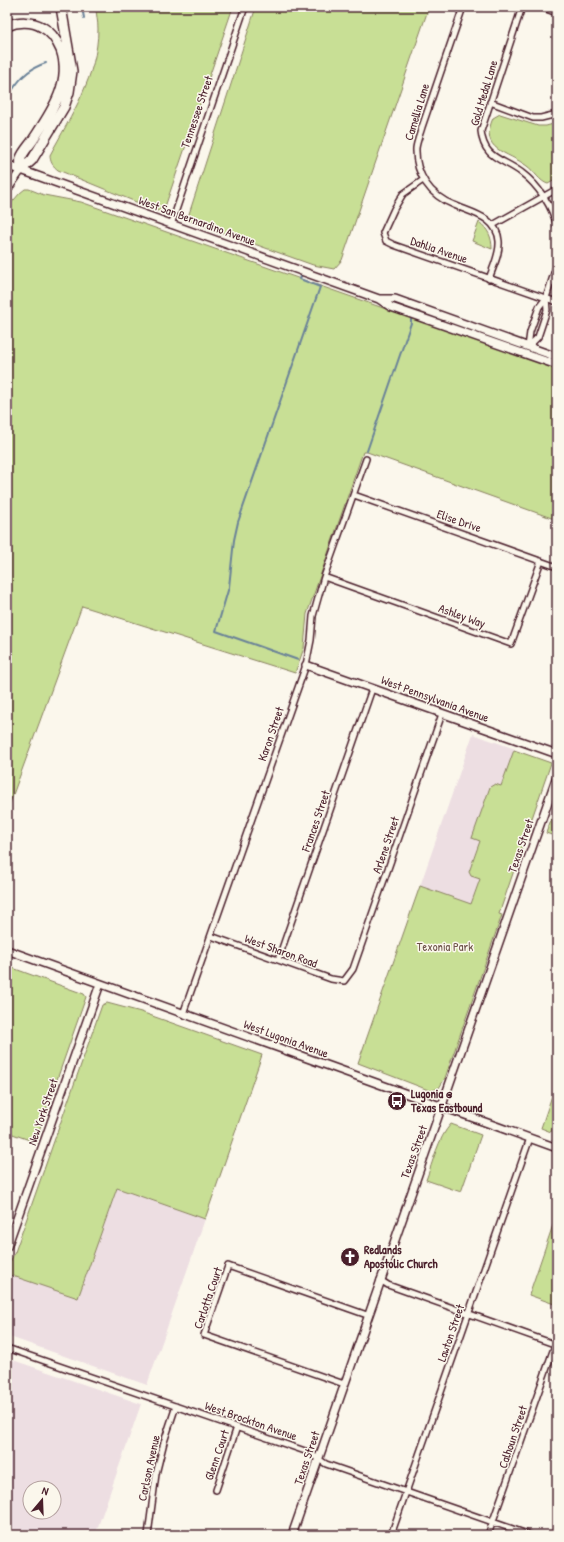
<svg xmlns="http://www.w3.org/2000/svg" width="564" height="1542" font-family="'Patrick Hand',sans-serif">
<rect width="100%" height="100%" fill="#fbf7ec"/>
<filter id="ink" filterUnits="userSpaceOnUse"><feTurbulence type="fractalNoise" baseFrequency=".025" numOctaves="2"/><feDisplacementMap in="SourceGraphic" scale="8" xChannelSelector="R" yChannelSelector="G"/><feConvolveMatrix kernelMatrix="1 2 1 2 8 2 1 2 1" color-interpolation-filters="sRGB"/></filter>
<g filter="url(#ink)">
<path fill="#eddee2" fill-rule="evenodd" d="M473,734L515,749L501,786L472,837L480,840L469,872L471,876L480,879L471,904L420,886Z
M117,1188L205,1219L147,1385L7,1336V1274L78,1298Z
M7,1358L141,1404L95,1535H7ZM30,1488H54V1512H30Z"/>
<path fill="#c8df95" stroke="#897f60" d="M96,7H233L165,207L163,210L158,211L58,170C53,166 50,162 50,155C71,116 98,75 98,29C98,21 96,14 96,7Z
M256,7H429L342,260L334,269L313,265L190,221L188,217Z
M500,114L538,126H546L557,123V179L548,184C540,182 534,171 527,166C507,151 479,151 493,118Z
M25,189H29L44,195L81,202L557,369V520L367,452H363L307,614L304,648L295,673L82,606L7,811V208L20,193Z
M479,222C488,229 492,237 492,249L472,241Z
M514,750L551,763L499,914L502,915L445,1078L439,1088L431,1091L358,1063L420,886L471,904L480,879L471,876L469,872L480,841L472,838L490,787L495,784L501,786Z
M557,804V837L546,833Z
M7,966L84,994L86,997L35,1142L7,1132Z
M107,1003L141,1012L262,1055L205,1219L117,1188L78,1298L7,1274V1268L15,1252L102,1005Z
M557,1081V1115L551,1132L541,1128Z
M451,1124L481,1135L461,1192L426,1180C433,1162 438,1138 451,1124Z
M553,1225L557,1226V1305L529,1295Z"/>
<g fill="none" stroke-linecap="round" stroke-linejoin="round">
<path stroke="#6a8298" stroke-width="2" d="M82,7L84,18
M7,98C18,81 26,69 46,63
M367,451L411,323V319
M298,660L216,631L229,587L234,540L238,522L320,287L300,279L301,276"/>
<defs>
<path id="street" d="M463,7L422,127C420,134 417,141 416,148C415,174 430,196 454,205C472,213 497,217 499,241C500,254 493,267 489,279
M522,7L481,131C484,160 503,158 522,173C538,185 553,207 557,227
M541,7L557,13
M490,102L533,118H541L557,114
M423,180L403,194L394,209L383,233L386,241L394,245L557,302
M171,225L245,7
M493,225L557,189
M528,347L530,332L539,307L546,298L557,264
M528,347L538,337L547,310L546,298
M354,495L557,567
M324,577L511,644L541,561
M211,936L331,979L344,981L353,969L442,714
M278,960L372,689
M183,1014L306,665L311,640L313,616L324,577L366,459
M380,1280L388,1285L557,1345
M7,1348L308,1452L326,1464L530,1535
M344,1384L204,1335L228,1266L367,1315
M216,1490L237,1427
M148,1535L156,1474L164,1442L176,1406
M391,1535L530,1138
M488,1535L555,1345"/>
<path id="secondary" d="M7,190L21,170L379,299L391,307L557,365
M379,299H395L557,357
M306,665L557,754
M7,950L557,1148
M7,1247L100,984
M292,1535L557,776"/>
<path id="primary" d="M7,165L21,170"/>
<path id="highway" d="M7,26C18,21 32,21 42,27C52,32 57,41 61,50C73,83 50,114 33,140C29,146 23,152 21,158C20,161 21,167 21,170
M21,170L32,160L64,107L69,92L72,71L61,7"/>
</defs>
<use href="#street" stroke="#4a1f2b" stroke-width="8"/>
<use href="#secondary" stroke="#4a1f2b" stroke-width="10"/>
<use href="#primary" stroke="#4a1f2b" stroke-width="11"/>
<use href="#highway" stroke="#4a1f2b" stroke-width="12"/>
<use href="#street" stroke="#fbf7ec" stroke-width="5"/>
<use href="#secondary" stroke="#fbf7ec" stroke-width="7"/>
<use href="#primary" stroke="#fbf7ec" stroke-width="8"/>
<use href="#highway" stroke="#fbf7ec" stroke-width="9"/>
</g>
</g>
<defs>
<symbol id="bus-disc" viewBox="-11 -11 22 22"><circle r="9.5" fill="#4a1f2b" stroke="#fbf7ec"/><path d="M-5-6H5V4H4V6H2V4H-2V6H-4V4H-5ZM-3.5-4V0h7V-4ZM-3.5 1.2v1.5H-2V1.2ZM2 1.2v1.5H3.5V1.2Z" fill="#fff"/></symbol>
<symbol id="church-disc" viewBox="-11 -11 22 22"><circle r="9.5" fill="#4a1f2b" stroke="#fbf7ec"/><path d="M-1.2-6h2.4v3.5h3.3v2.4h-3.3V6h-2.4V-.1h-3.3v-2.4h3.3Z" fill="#fff"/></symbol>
</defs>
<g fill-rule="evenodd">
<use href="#bus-disc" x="386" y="1090" width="22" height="22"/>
<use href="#church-disc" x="339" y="1246" width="22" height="22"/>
</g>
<g text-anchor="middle" stroke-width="3" stroke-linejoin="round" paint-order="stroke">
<g font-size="12" fill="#4a1f2b" stroke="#fbf7ec">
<text transform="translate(484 93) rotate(-73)" y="4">Gold Medal Lane</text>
<text transform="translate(197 112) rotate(-71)" y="4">Tennessee Street</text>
<text transform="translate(417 112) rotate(-73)" y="4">Camellia Lane</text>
<text transform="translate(197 221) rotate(20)" y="4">West San Bernardino Avenue</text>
<text transform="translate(439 250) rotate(19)" y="4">Dahlia Avenue</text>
<text transform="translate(459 521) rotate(19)" y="4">Elise Drive</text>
<text transform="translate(462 616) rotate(20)" y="4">Ashley Way</text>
<text transform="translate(435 699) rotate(20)" y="4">West Pennsylvania Avenue</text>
<text transform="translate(271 734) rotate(-71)" y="4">Karon Street</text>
<text transform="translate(316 821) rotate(-71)" y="4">Frances Street</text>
<text transform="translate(386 845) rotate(-71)" y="4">Arlene Street</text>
<text transform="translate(521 846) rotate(-71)" y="4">Texas Street</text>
<text transform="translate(281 951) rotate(20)" y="4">West Sharon Road</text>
<text transform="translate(286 1039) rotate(20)" y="4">West Lugonia Avenue</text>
<text transform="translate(43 1112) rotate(-71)" y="4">New York Street</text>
<text transform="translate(414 1152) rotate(-70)" y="4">Texas Street</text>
<text transform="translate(208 1298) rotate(-71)" y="4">Carlotta Court</text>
<text transform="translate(451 1333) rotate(-71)" y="4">Lawton Street</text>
<text transform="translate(251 1421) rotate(19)" y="4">West Brockton Avenue</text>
<text transform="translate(513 1437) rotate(-71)" y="4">Calhoun Street</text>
<text transform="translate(217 1455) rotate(-71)" y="4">Glenn Court</text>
<text transform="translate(307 1458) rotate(-71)" y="4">Texas Street</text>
<text transform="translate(149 1468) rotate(-78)" y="4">Carlson Avenue</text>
</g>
<g font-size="12" fill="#6a4f46" stroke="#fbf7ec">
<text x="445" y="951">Texonia Park</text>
</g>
<g font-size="12" font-weight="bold" fill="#4a1f2b" stroke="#fbf7ec" text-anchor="start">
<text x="411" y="1098">Lugonia @<tspan x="411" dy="14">Texas Eastbound</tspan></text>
<text x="364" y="1254">Redlands<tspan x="364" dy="14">Apostolic Church</tspan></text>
</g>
</g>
<rect width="564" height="1542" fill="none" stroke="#fbf7ec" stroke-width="24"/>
<rect x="12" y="12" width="540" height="1518" fill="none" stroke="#4a1f2b" stroke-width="1.5" filter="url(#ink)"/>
<g transform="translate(42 1500) rotate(19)"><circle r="19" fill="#fbf7ec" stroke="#b4a19f"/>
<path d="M0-3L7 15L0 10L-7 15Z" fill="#4a1f2b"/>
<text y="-6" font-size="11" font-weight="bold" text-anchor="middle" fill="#4a1f2b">N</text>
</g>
</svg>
